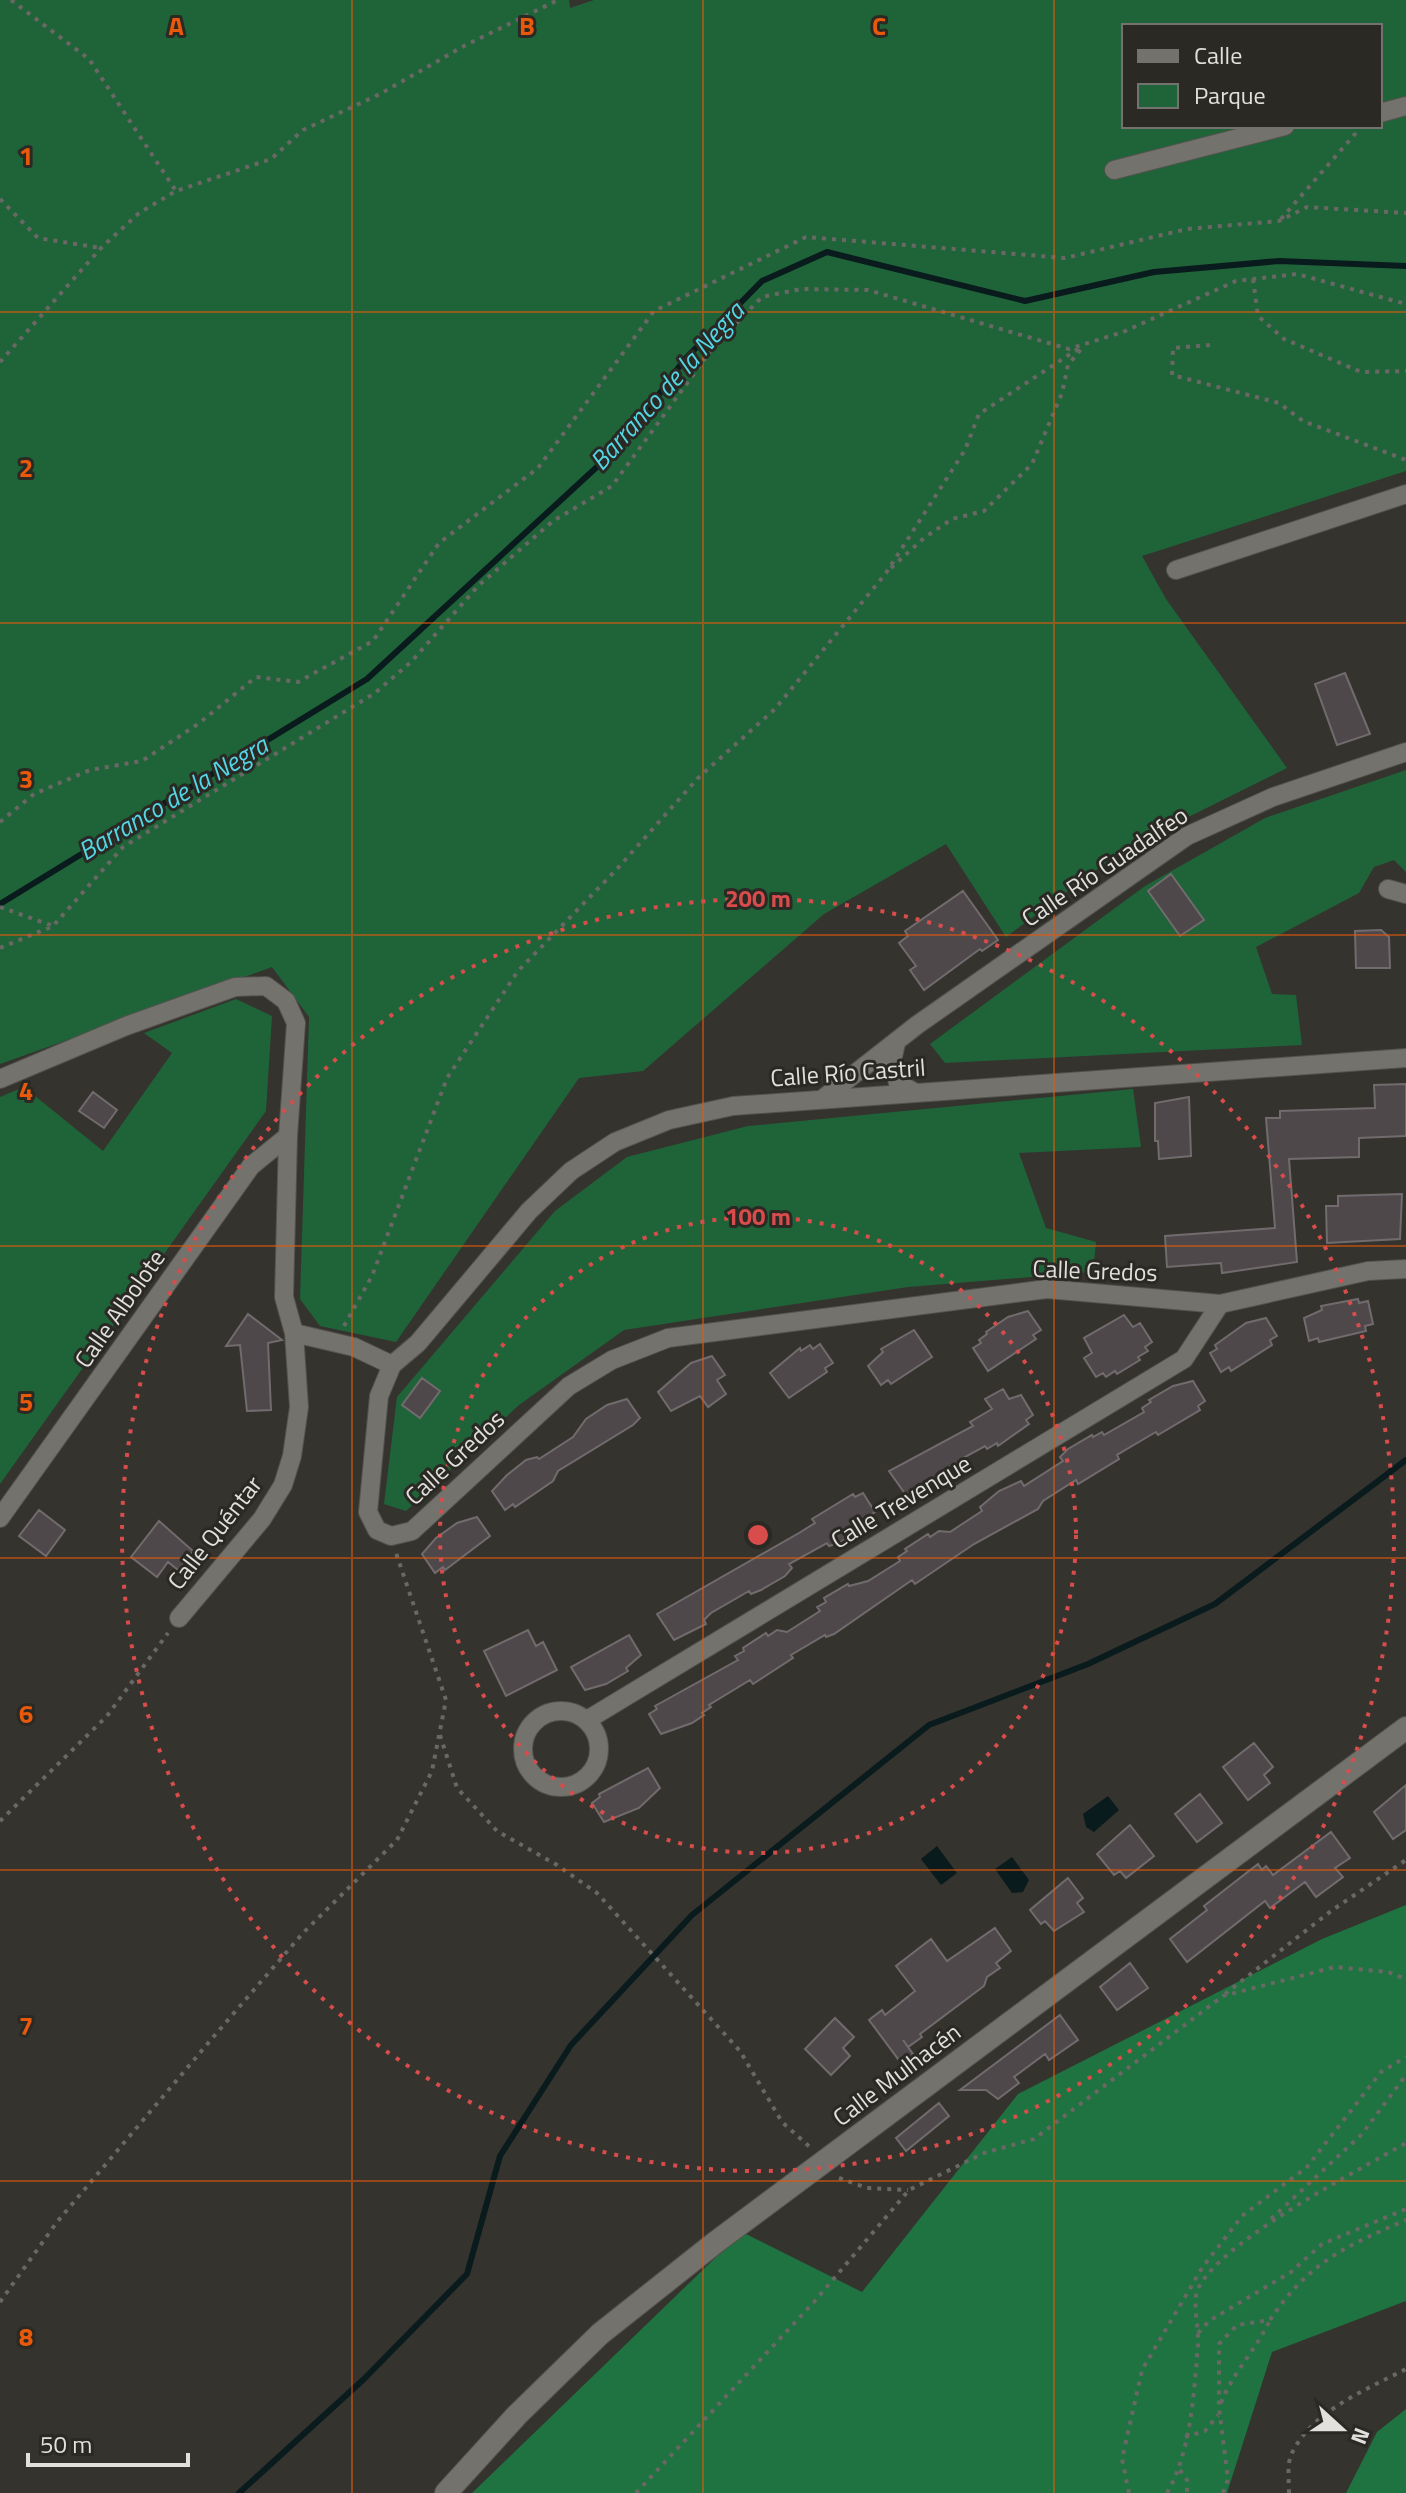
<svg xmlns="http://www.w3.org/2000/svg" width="1406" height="2493" font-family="'Titillium Web',sans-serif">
<rect width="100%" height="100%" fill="#35332e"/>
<path fill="#1f6439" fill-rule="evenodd" d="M0,0H569L570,8L594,0H1406V471L1142,556L1166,599L1287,768L1126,848L1006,937L946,844L824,914L643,1071L579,1078L396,1342L320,1326L300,1299L309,1017L272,967L0,1064ZM1124,26H1380V126H1124Z
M1406,770V872L1394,860L1374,867L1359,893L1256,947L1272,994L1296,995L1302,1045L945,1063L930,1044L1145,886L1265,818Z
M236,999L272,1016L266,1111L0,1484V1097L24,1087L103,1151L172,1053L144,1033Z
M1133,1089L1141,1147L1019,1153L1046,1228L1096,1242L1093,1272L908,1287L624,1330L519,1405L406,1511L384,1504L397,1397L555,1211L627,1157L748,1126Z"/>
<path fill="#1e7341" d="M1406,1905V2301L1272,2352L1227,2493H472L742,2232L862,2292L1018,2094L1322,1939Z
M1406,2409V2493H1346L1377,2432Z"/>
<path fill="#0a1b1d" d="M1108,1796L1119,1810L1094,1832L1086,1827L1083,1814Z
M937,1846L957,1873L941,1885L921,1859Z
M1012,1857L1029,1880L1023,1892L1012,1893L995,1869Z"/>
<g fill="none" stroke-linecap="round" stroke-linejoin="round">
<path stroke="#0a1b1d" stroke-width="6" d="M0,904L367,679L625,441L684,360L762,281L827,252L1025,301L1154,272L1279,261L1406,266
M239,2493L364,2379L467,2274L500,2156L571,2045L692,1915L929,1725L1088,1664L1215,1604L1406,1460"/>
</g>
<path fill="#4e484b" stroke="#716b6e" stroke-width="2" d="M1345,673L1370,734L1337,745L1315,684Z
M1171,874L1204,920L1180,936L1148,891Z
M963,891L998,940L982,951L980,949L924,990L910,970L916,966L899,943L908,936L905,931Z
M1381,930L1389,937L1390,968H1356L1355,931Z
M1406,1084V1136L1359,1138V1157L1289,1159L1297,1262L1222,1273L1221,1263L1167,1267L1165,1236L1275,1228L1266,1118H1280V1111L1375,1108L1374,1085Z
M93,1092L117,1110L104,1128L79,1111Z
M1189,1097L1191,1156L1159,1159L1158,1141H1155V1103Z
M1402,1194L1400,1239L1327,1243L1326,1206H1338V1196Z
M1358,1299L1359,1303L1368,1301L1373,1324L1365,1326L1366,1331L1319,1342L1318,1338L1309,1341L1304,1318L1322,1310L1321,1306Z
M1028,1311L1041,1330L1033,1335L1036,1339L988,1371L973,1348L981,1343L979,1340L987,1334L986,1332L1008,1317Z
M248,1314L282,1340L268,1343L271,1410L247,1411L240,1345L226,1346Z
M1124,1315L1133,1327L1140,1323L1152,1342L1145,1347L1148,1351L1138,1357L1140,1360L1117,1374L1115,1371L1106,1377L1103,1373L1096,1377L1084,1358L1092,1353L1084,1338Z
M1266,1318L1277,1336L1270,1340L1272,1345L1231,1371L1229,1367L1221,1372L1210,1353L1217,1349L1215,1345L1246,1323Z
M914,1330L932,1357L891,1384L888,1380L881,1385L868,1366L883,1352L881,1349Z
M820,1344L833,1363L825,1368L827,1372L789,1398L770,1373L800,1348L801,1351L810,1345L813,1349Z
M712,1356L725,1375L717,1380L726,1394L708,1407L700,1396L671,1411L658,1392L691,1363Z
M422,1378L440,1391L420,1418L402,1405Z
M1193,1381L1205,1401L1198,1406L1200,1410L1158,1435L1156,1432L1149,1436L1117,1455L1119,1459L1078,1484L1076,1480L1043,1501L1038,1509L974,1544L915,1584L912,1580L834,1634L826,1637L825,1635L791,1655L793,1658L753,1684L750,1680L709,1705L711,1707L702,1713L704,1715L692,1723L661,1734L649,1714L657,1709L655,1706L738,1660L735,1656L744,1651L743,1648L766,1633L768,1636L777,1630L787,1632L820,1611L817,1607L826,1602L824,1598L848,1584L849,1586L868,1581L900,1561L898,1557L907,1551L905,1549L928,1534L930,1537L939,1531L950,1532L982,1511L980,1507L999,1491L1021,1481L1024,1486L1063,1461L1060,1457L1068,1449L1092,1435L1093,1437L1102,1432L1104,1435L1144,1412L1142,1408L1151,1402L1149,1400L1173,1386Z
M1003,1389L1009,1399L1021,1395L1033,1415L1026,1420L1029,1424L998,1446L997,1443L987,1449L985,1446L963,1458L946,1469L949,1473L941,1481L908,1498L889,1471L973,1426L970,1422L992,1409L985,1399Z
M627,1399L640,1418L633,1425L558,1471L553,1481L515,1507L513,1504L505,1510L492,1491L507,1475L526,1460L537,1457L539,1459L573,1437L586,1419L607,1405Z
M863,1493L875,1512L868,1517L870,1521L861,1526L862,1529L839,1543L829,1546L827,1543L789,1564L792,1568L785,1576L761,1590L751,1594L749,1591L711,1613L704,1620L706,1624L674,1640L657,1614L799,1533L815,1523L812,1519L853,1494L855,1497Z
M39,1510L65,1530L46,1556L19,1536Z
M477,1517L490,1536L445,1570L443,1567L435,1573L422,1554L436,1538L457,1523Z
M159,1521L193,1551L178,1570L168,1562L157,1577L131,1557Z
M528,1630L536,1646L543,1642L557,1670L506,1696L484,1651Z
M629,1635L641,1655L626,1668L628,1671L606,1684L585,1690L571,1667Z
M1254,1743L1273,1767L1264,1775L1270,1783L1248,1800L1223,1767Z
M648,1768L660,1788L639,1808L604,1822L592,1803L600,1797L599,1794Z
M1406,1785V1830L1393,1839L1374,1812Z
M1200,1794L1222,1823L1197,1842L1175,1814Z
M1130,1825L1154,1856L1126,1878L1120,1871L1114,1875L1097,1854Z
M1331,1832L1350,1858L1335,1868L1343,1877L1316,1897L1305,1882L1270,1908L1265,1901L1187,1962L1170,1939L1207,1910L1204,1906L1258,1864L1262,1870L1266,1866L1273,1875Z
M1068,1878L1083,1898L1077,1903L1084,1912L1054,1931L1045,1921L1041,1924L1030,1910Z
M995,1928L1011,1951L996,1963L1000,1968L987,1977L984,1986L920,2034L922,2037L908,2047L903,2040L913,2054L901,2063L869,2020L882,2010L885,2015L915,1991L896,1966L931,1939L947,1961Z
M1130,1963L1148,1988L1117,2010L1100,1987Z
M1060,2015L1078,2040L1049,2060L1045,2054L1014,2077L1019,2083L998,2099L986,2090H960Z
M835,2018L854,2037L843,2048L850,2056L831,2075L805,2049Z
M939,2103L949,2116L906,2151L896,2138Z"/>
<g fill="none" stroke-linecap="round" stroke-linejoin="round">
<defs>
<path id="minor" d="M1380,113L1406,106
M1114,170L1285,126
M1176,570L1406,494
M1388,889L1406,894
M896,1043L892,1061L898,1083L914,1092
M1406,1058L733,1106L669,1120L615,1142L571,1171L529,1211L418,1343L392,1365L379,1396L368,1512L377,1530L391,1536L412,1531L569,1386L612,1360L668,1338L1047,1289L1220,1304L1368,1271L1406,1269
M0,1079L126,1026L235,987L266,986L286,1001L296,1023L288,1136L284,1297L294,1333L299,1407L292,1456L283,1485L262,1519L179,1618
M825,1097L917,1025L1187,836L1273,797L1406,752
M294,1333L354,1347L392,1365
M0,1518L251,1166L288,1136
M523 1749a38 38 0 1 1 76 0a38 38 0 1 1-76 0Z
M587,1720L1184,1359L1220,1304"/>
<path id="tertiary" d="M446,2493L517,2415L600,2334L716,2242L1406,1728"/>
</defs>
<use href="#minor" stroke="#53524e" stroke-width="20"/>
<use href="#tertiary" stroke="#53524e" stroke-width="24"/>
<path stroke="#6a6864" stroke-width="4" stroke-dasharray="4 6" stroke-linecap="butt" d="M11,0L89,59L176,191
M0,199L38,238L101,248
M1281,219L1355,134L1358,126
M1253,279L1258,316L1284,339L1361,372L1406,371
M1210,345L1173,348L1172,375L1279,403L1303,421L1406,460
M0,362L101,248L139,213L176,191L271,159L303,130L380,94L464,46L558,0
M891,568L924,538L952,519L984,511L1032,464L1062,393L1068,365L1082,348
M0,822L34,794L90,770L142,761L198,724L256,677L298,682L373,641L439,543L538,468L654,311L806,237L1065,258L1187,229L1279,221L1307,207L1406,213
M0,907L53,926
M0,948L53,926L123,847L375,693L411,662L478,586L553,521L612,486L715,345L762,297L801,289L868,290L1069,349L1123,332L1236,281L1297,274L1406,304
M344,1326L372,1276L447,1078L518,971L617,869L698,778L775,709L886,573L965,450L979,414L1081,347
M440,1735L457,1788L497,1831L557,1865L597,1893L740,2051L782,2122L811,2148
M0,1821L107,1716L168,1633
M1225,1994L1331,1911L1406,1860
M839,2178L867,2188L908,2190
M1271,2219L1362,2134L1406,2075
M0,2302L57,2222L215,2035L303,1933L397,1840L432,1771L446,1700L396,1553
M1198,2333L1209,2321L1291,2272L1322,2244L1406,2209
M1221,2403C1233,2372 1256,2350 1270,2320
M1185,2437L1205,2431L1218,2415
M1180,2470L1187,2480V2493
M636,2493L814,2302L909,2190L984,2153L1034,2139L1223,1996L1335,1967L1388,1972L1406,1979
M1129,2493L1122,2459L1142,2370L1202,2268L1242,2216L1307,2167L1381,2072L1406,2057
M1167,2493C1191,2452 1194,2392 1198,2345C1199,2329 1194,2311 1196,2296C1204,2249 1363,2168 1406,2143
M1223,2493L1228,2479L1219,2408V2344L1237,2325L1270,2320C1309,2262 1344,2247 1406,2220
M1289,2493C1289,2482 1287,2465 1291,2455C1311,2411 1366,2390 1406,2369"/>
<use href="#minor" stroke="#74726c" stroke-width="18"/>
<use href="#tertiary" stroke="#74726c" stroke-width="22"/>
</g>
<path fill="none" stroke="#e8590c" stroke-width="2" stroke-opacity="0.55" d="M352,0V2493M703,0V2493M1054,0V2493M0,312H1406M0,623H1406M0,935H1406M0,1246H1406M0,1558H1406M0,1870H1406M0,2181H1406"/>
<g fill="none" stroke="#d84d4c" stroke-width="4" stroke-dasharray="4 8">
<circle cx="758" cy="1535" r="318"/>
<circle cx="758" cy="1535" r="636"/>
</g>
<g text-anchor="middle" stroke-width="6" stroke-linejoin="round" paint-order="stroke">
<g font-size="24" fill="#e1e0dd" stroke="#2b2924">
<text transform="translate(1105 867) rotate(-34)" y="8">Calle Río Guadalfeo</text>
<text transform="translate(848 1073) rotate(-4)" y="8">Calle Río Castril</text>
<text transform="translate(1095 1271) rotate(2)" y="8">Calle Gredos</text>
<text transform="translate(120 1309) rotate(-55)" y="8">Calle Albolote</text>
<text transform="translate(455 1458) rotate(-43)" y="8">Calle Gredos</text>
<text transform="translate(901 1502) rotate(-31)" y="8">Calle Trevenque</text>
<text transform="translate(215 1533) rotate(-52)" y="8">Calle Quéntar</text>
<text transform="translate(897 2075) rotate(-37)" y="8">Calle Mulhacén</text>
</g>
<g font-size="26" font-style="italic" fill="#53d6e5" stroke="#2b2924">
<text transform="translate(667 386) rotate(-48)" y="9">Barranco de la Negra</text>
<text transform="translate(173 798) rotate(-31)" y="9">Barranco de la Negra</text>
</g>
</g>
<g font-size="26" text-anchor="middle" font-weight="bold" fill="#e8590c" stroke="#2b2924" stroke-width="6" stroke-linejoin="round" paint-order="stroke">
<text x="176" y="35">A</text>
<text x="527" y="35">B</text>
<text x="879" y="35">C</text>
<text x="26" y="165">1</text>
<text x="26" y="477">2</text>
<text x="26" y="788">3</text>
<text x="26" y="1100">4</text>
<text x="26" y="1411">5</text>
<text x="26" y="1723">6</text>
<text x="26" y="2035">7</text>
<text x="26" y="2346">8</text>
</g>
<circle cx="758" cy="1535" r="12" fill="#d84d4c" stroke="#2b2924" stroke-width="4"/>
<g font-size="24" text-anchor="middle" font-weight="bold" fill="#d84d4c" stroke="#2b2924" stroke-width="6" stroke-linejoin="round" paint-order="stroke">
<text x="758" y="907">200 m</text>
<text x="758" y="1225">100 m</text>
</g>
<rect x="1122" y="24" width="260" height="104" fill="#2b2924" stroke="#74726e" stroke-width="2"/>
<rect x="1138" y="50" width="40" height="12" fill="#74726c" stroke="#74726e" stroke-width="2"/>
<text x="1194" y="64" font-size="24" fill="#e1e0dd">Calle</text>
<rect x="1138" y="84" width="40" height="24" fill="#1f6439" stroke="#74726e" stroke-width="2"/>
<text x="1194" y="104" font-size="24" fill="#e1e0dd">Parque</text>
<g transform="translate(1342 2429) rotate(111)" stroke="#2b2924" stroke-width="6" paint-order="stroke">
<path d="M0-6L14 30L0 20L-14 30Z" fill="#e1e0dd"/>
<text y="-12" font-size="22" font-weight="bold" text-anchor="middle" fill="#e1e0dd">N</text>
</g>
<path d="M28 2453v12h160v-12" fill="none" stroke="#e1e0dd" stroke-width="4"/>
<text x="40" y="2453" font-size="24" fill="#e1e0dd" stroke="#2b2924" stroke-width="6" paint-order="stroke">50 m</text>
</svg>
